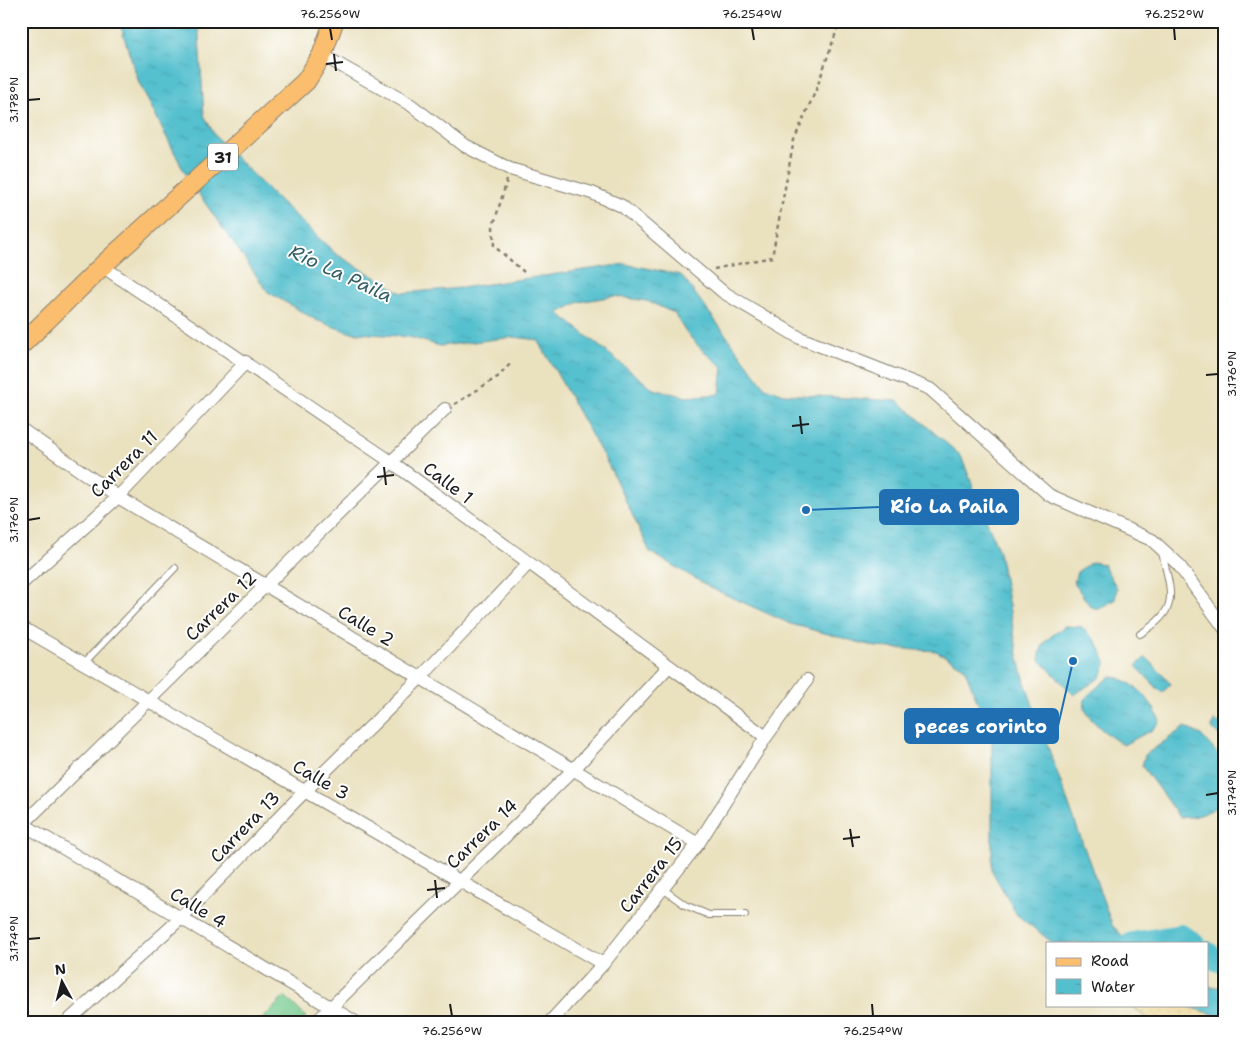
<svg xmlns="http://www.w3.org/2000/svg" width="1246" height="1044" font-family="'Shantell Sans',sans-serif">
<defs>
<pattern id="sand-dots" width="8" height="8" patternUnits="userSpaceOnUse" patternTransform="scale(1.25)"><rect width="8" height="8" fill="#eeda9e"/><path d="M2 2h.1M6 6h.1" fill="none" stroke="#ccba88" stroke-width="1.8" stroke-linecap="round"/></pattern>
<pattern id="water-ripples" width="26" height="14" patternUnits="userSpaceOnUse" patternTransform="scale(1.25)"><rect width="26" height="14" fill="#54c0ce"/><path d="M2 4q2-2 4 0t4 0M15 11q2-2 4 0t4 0" fill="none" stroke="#49a4b0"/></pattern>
</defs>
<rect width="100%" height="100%" fill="#fff"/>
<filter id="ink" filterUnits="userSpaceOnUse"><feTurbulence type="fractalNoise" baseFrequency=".02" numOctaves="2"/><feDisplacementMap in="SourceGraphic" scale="10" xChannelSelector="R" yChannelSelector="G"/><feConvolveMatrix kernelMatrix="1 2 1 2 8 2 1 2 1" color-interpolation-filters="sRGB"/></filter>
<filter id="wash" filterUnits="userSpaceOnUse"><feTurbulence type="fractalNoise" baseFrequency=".0096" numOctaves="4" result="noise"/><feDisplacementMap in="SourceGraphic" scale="20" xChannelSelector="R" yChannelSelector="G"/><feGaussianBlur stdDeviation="1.12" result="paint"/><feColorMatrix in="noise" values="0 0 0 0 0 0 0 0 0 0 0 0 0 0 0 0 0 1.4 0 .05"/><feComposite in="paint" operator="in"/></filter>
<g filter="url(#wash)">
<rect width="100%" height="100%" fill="#eae1bf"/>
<path fill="url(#sand-dots)" stroke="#857b5d" d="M1131,1005H1184L1225,1018V1023H1152Z"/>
<path fill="#75ca8e" stroke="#487355" d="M285,996L306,1017L300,1023H258Z"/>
<path fill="url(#water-ripples)" stroke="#386e75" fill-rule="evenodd" d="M119,21H198L204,115L215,136L266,188L336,254L402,293L461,288L625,264L681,275L765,387L784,394L898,401L961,456L999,552L1017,650L1025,683L1112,925L1129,943H1053L1017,915L992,871V740L964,667L936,651L876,647L791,624L713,589L650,552L610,468L538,340L514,337L440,346L410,337L348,332L316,320L268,292L188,179L139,83ZM614,296L647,301L674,313L685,331L700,348L723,367L720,394L687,397L653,389L558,313L579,302Z
M1092,562L1103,564L1117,588L1115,600L1097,609L1090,606L1074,583L1077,572Z
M1065,626L1082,627L1097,642L1106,662L1101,677L1074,695L1040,660C1039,642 1052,636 1065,626Z
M1146,657L1171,684L1162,693L1136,666Z
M1111,676C1135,681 1151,699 1160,721L1152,730L1123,745C1111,737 1074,712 1087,697C1093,689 1104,683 1111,676Z
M1214,721L1225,725V740L1212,729Z
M1185,727L1201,735L1225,762V799C1212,812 1197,819 1179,817L1142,766L1145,755Z
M1207,986L1225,988V1018L1184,1005H1207Z"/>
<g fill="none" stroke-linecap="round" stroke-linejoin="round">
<path stroke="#54c0ce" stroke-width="22" d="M1132,943L1181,935L1194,943
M1207,952L1216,960L1225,963"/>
</g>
</g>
<g filter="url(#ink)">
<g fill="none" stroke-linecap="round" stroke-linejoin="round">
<defs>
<path id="service" d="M1140,634C1181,609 1171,594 1162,552
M84,663L175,568
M663,889L685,905L709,915H745"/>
<path id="minor" d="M322,55L411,105L465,146L510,169L592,193L622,206L723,292L800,338L930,389L1049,495L1152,540L1178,564L1225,629
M102,266L393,463L766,737
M21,429L118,497L698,844
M21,584L118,497L246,362
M21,627L603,964
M21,823L357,1023
M21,826L445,409
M21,1021L24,1023
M66,1023L181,918L305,791L420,678L528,564
M315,1023L573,770L669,666
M549,1023L603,964L698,844L766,737L807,680"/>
<path id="primary" d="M21,345L102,266L306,81L322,55L334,21"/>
</defs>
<use href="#service" stroke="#837e6e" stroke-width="8"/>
<use href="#minor" stroke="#837e6e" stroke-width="14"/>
<use href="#primary" stroke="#837e6e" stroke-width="21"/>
<path stroke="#837e6e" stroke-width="2.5" stroke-dasharray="4 4" stroke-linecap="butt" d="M507,180L493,227L494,246L524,272
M714,269L772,257L794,140L816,90L840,21
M455,404L499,376L510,364"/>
<use href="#service" stroke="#fff" stroke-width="6"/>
<use href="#minor" stroke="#fff" stroke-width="12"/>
<use href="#primary" stroke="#fbbd6e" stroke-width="19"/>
</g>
</g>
<path fill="none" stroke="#1c1c1c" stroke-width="2" d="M330,28L332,40M752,28L754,40M1174,28L1175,40M334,54L336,71M326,64L343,62M28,100L40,99M1206,375L1218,374M800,416L802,434M792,426L809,424M384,467L386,485M377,477L394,475M28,520L40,518M1206,795L1218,793M850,829L853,847M843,839L860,837M435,880L437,898M427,890L445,888M28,939L40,938M450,1004L452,1016M872,1004L873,1016"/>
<g text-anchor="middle" stroke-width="4" stroke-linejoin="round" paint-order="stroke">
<rect fill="#fff" stroke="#606060" stroke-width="1" x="208" y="143.5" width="30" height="27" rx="4"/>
<g font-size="16" font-weight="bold" fill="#1c1c1c">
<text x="223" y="163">31</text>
</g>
<g font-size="18" fill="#1c1c1c" stroke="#fff">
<text transform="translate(124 464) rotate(-45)" y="6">Carrera 11</text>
<text transform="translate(448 483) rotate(37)" y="6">Calle 1</text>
<text transform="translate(221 606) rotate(-44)" y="6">Carrera 12</text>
<text transform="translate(366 626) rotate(31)" y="6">Calle 2</text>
<text transform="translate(321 780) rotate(30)" y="6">Calle 3</text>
<text transform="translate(245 827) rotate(-46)" y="6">Carrera 13</text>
<text transform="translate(482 834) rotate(-44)" y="6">Carrera 14</text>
<text transform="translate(651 875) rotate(-52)" y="6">Carrera 15</text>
<text transform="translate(198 908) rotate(31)" y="6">Calle 4</text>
</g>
<g font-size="19" font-style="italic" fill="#325e63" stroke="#fff">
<text transform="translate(341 273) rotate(25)" y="7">Río La Paila</text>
</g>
</g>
<path fill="none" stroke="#1f6fb2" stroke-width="2" d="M806 510L880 507M1073 661L1058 726"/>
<g fill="#1f6fb2" stroke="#fff" stroke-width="2">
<circle cx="806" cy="510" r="5"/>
<circle cx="1073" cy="661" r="5"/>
</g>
<g fill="#1f6fb2" stroke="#1f6fb2" stroke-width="2">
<rect x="880" y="490" width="138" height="34" rx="5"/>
<rect x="905" y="709" width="153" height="34" rx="5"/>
</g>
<g font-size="19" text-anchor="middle" font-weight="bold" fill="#fff">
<text x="949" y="513">Río La Paila</text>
<text x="981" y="733">peces corinto</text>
</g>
<rect width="1246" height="1044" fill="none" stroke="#fff" stroke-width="55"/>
<rect x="1046" y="942" width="162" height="65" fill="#ffffff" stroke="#a4a4a4"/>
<rect x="1056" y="958" width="25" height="8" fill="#fbbd6e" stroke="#a4a4a4"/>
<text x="1091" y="966" font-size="15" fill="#1c1c1c">Road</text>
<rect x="1056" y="979" width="25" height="15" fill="url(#water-ripples)" stroke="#a4a4a4"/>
<text x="1091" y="992" font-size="15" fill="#1c1c1c">Water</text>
<g transform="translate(62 982) rotate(353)" stroke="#ffffff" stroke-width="4" paint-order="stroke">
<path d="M0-4L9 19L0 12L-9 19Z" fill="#1c1c1c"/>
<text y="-8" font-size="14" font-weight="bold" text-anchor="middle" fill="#1c1c1c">N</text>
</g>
<rect x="28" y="28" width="1190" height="988" fill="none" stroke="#1c1c1c" stroke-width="2"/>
<g font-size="12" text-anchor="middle" fill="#1c1c1c">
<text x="330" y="18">76.256°W</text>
<text x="752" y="18">76.254°W</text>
<text x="1174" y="18">76.252°W</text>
<text transform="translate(14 100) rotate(-90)" y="4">3.178°N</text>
<text transform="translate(1232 374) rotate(-90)" y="4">3.176°N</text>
<text transform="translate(14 520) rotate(-90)" y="4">3.176°N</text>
<text transform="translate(1232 793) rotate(-90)" y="4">3.174°N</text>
<text transform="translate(14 939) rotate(-90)" y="4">3.174°N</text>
<text x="452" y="1035">76.256°W</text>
<text x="873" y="1035">76.254°W</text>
</g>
</svg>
